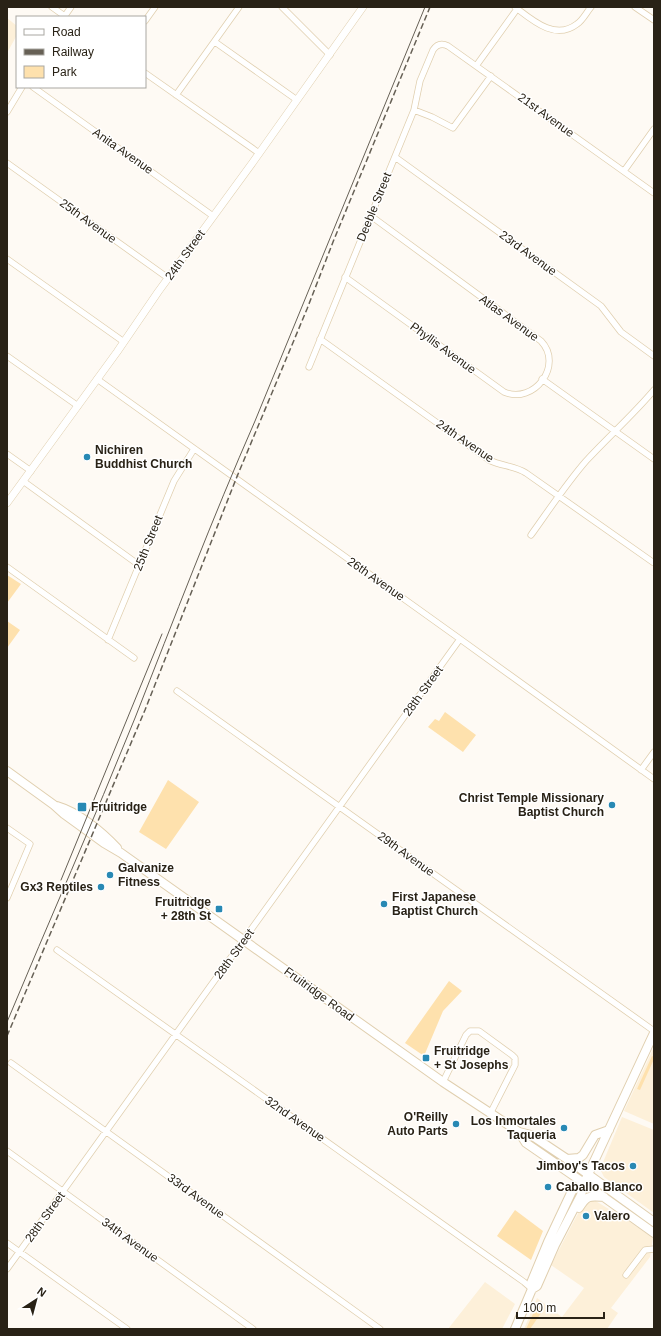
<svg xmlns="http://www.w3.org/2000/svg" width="661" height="1336" font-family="Arial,sans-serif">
<rect width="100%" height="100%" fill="#fefaf4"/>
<path fill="#fdf0d9" d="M7,18L17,26V35L7,53Z
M654,1047V1124L624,1111Z
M622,1117L654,1130V1213L604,1177L601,1171V1167Z
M594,1200L630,1222L653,1238L650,1257L611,1308L618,1313L607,1329H524L537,1298L562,1317L584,1288L551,1265L576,1217L585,1202Z
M485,1282L515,1304L502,1329H448Z"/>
<path fill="#fee1ad" d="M7,575L21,584L7,603Z
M7,621L20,630L7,648Z
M445,712L476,735L463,752L428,727L435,719L439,721Z
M168,780L199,802L166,849L139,832Z
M449,981L462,991L443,1011L424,1056L405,1043Z
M652,1056L654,1057V1059L640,1090L637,1089Z
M515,1210L543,1231L531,1260L497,1236Z
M538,1303L543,1307L544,1309L530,1329H526Z"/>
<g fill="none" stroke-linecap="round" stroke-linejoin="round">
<defs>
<path id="minor" d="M52,7L66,17
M282,7L330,55
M515,7C532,20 555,41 577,24C583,20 586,13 591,7
M635,7L654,20
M64,17L71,7
M145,21L155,7
M215,42L297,100
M476,66L517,9
M145,73L259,153
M33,87L213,216
M176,95L239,7
M414,110L432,117L453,128L491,76
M7,112L22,87
M395,157L601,306L621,332L654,356
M7,163L168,278
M624,171L654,129
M7,259L124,342
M345,277L504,392C534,405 564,365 541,341L371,216
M320,339L489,460C501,466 515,466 526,473L654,563
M7,356L78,406
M309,367L414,110L420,81L433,50C437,44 442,43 448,46L654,193
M97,379L460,639L654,779
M542,379L654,459
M7,454L31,471
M23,481L139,565
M531,535C549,510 566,484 586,461C608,437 633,415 654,390
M7,567L134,658
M108,640L174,481L194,449
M177,691L654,1031
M641,770L654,752
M7,828L30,844L7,898
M57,950L524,1282L532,1289
M11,1063L380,1329
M443,1082L466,1035L470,1031H479L512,1055L515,1058V1065L490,1114
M7,1151L253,1329
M7,1243L127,1329
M7,1269L460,639
M626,1275L645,1250L654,1249"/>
<path id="tertiary" d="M7,503L117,352L158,292L253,162L363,7"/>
<path id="secondary" d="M7,771L54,805L64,814L104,843L121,853L443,1082L519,1132L531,1135L567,1159L654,1222
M57,806C78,812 102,832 117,848
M519,1132L526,1143L584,1183L654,1233
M567,1159L579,1158L583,1155L595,1135L609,1130
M579,1208C587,1195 589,1196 604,1197
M532,1289L537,1286L555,1245L581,1195L584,1183L654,1033
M515,1329L532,1289L531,1283L548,1242L572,1191L584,1183"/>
</defs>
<use href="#minor" stroke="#e0cfaf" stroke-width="7"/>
<use href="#tertiary" stroke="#e0cfaf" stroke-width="8"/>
<use href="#secondary" stroke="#e0cfaf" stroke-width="10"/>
<use href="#minor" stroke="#fff" stroke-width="5.5"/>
<use href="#tertiary" stroke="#fff" stroke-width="7"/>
<use href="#secondary" stroke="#fff" stroke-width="8"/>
<path stroke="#666055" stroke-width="1" d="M61,880L162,634
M7,1022C49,921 94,820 135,718C174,619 212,519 255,421L425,7"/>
<path stroke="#666055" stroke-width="1.5" stroke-dasharray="6 3" stroke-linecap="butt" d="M7,1036L145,710L236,479L307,309L333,242L430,7"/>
</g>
<g fill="#2889b4" stroke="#fff" stroke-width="1.5">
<circle cx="87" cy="457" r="4"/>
<circle cx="612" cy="805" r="4"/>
<rect x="77" y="802" width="10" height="10" rx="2"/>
<circle cx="110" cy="875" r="4"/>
<circle cx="101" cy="887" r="4"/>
<circle cx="384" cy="904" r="4"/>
<rect x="215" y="905" width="8" height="8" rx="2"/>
<rect x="422" y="1054" width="8" height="8" rx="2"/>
<circle cx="456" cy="1124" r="4"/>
<circle cx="564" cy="1128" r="4"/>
<circle cx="633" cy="1166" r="4"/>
<circle cx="548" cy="1187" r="4"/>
<circle cx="586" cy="1216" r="4"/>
</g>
<g text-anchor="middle" stroke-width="3" stroke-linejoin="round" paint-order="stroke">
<g font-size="12" fill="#292216" stroke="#fff">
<text transform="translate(546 115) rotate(36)" y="4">21st Avenue</text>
<text transform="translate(123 151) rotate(35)" y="4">Anita Avenue</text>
<text transform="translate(374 207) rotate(-68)" y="4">Deeble Street</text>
<text transform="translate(88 221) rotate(36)" y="4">25th Avenue</text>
<text transform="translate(528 253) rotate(36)" y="4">23rd Avenue</text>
<text transform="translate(185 255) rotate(-54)" y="4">24th Street</text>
<text transform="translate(509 318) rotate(36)" y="4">Atlas Avenue</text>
<text transform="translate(443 348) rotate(36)" y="4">Phyllis Avenue</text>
<text transform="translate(465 441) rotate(34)" y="4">24th Avenue</text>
<text transform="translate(148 543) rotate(-68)" y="4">25th Street</text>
<text transform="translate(376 579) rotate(35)" y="4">26th Avenue</text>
<text transform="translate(423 691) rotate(-54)" y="4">28th Street</text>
<text transform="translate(406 854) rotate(36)" y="4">29th Avenue</text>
<text transform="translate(234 954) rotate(-54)" y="4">28th Street</text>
<text transform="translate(319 994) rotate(36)" y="4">Fruitridge Road</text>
<text transform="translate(295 1119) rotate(35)" y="4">32nd Avenue</text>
<text transform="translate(196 1196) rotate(36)" y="4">33rd Avenue</text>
<text transform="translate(45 1217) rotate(-54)" y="4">28th Street</text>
<text transform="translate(130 1240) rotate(36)" y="4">34th Avenue</text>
</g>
<g font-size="12" font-weight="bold" fill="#292216" stroke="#fff" text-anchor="start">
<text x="95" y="454">Nichiren<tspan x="95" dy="14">Buddhist Church</tspan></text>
<text x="604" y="802" text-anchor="end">Christ Temple Missionary<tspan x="604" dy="14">Baptist Church</tspan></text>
<text x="91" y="811">Fruitridge</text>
<text x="118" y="872">Galvanize<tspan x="118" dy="14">Fitness</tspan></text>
<text x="93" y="891" text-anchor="end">Gx3 Reptiles</text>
<text x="392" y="901">First Japanese<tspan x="392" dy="14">Baptist Church</tspan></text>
<text x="211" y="906" text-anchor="end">Fruitridge<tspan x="211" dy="14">+ 28th St</tspan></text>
<text x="434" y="1055">Fruitridge<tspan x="434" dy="14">+ St Josephs</tspan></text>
<text x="448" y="1121" text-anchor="end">O'Reilly<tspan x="448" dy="14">Auto Parts</tspan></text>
<text x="556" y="1125" text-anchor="end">Los Inmortales<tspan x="556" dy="14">Taqueria</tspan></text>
<text x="625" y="1170" text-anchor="end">Jimboy's Tacos</text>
<text x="556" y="1191">Caballo Blanco</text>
<text x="594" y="1220">Valero</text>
</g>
</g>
<rect width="661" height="1336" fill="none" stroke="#292216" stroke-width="16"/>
<rect x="16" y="16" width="130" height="72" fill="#ffffff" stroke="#a9a7a2"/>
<rect x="24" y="29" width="20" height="6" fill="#ffffff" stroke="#a9a7a2"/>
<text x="52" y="36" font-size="12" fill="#292216">Road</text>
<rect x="24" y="49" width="20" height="6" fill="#666055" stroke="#a9a7a2"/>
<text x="52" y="56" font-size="12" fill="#292216">Railway</text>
<rect x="24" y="66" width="20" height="12" fill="#fee1ad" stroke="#a9a7a2"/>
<text x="52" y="76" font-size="12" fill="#292216">Park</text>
<g transform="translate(36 1300) rotate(36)" stroke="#ffffff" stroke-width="3" paint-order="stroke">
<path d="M0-3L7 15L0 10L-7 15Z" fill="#292216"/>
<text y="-6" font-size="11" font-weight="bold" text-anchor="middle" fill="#292216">N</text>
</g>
<path d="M517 1312v6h87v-6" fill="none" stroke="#292216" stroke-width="2"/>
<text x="523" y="1312" font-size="12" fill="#292216" stroke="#ffffff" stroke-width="3" paint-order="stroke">100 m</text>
</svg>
